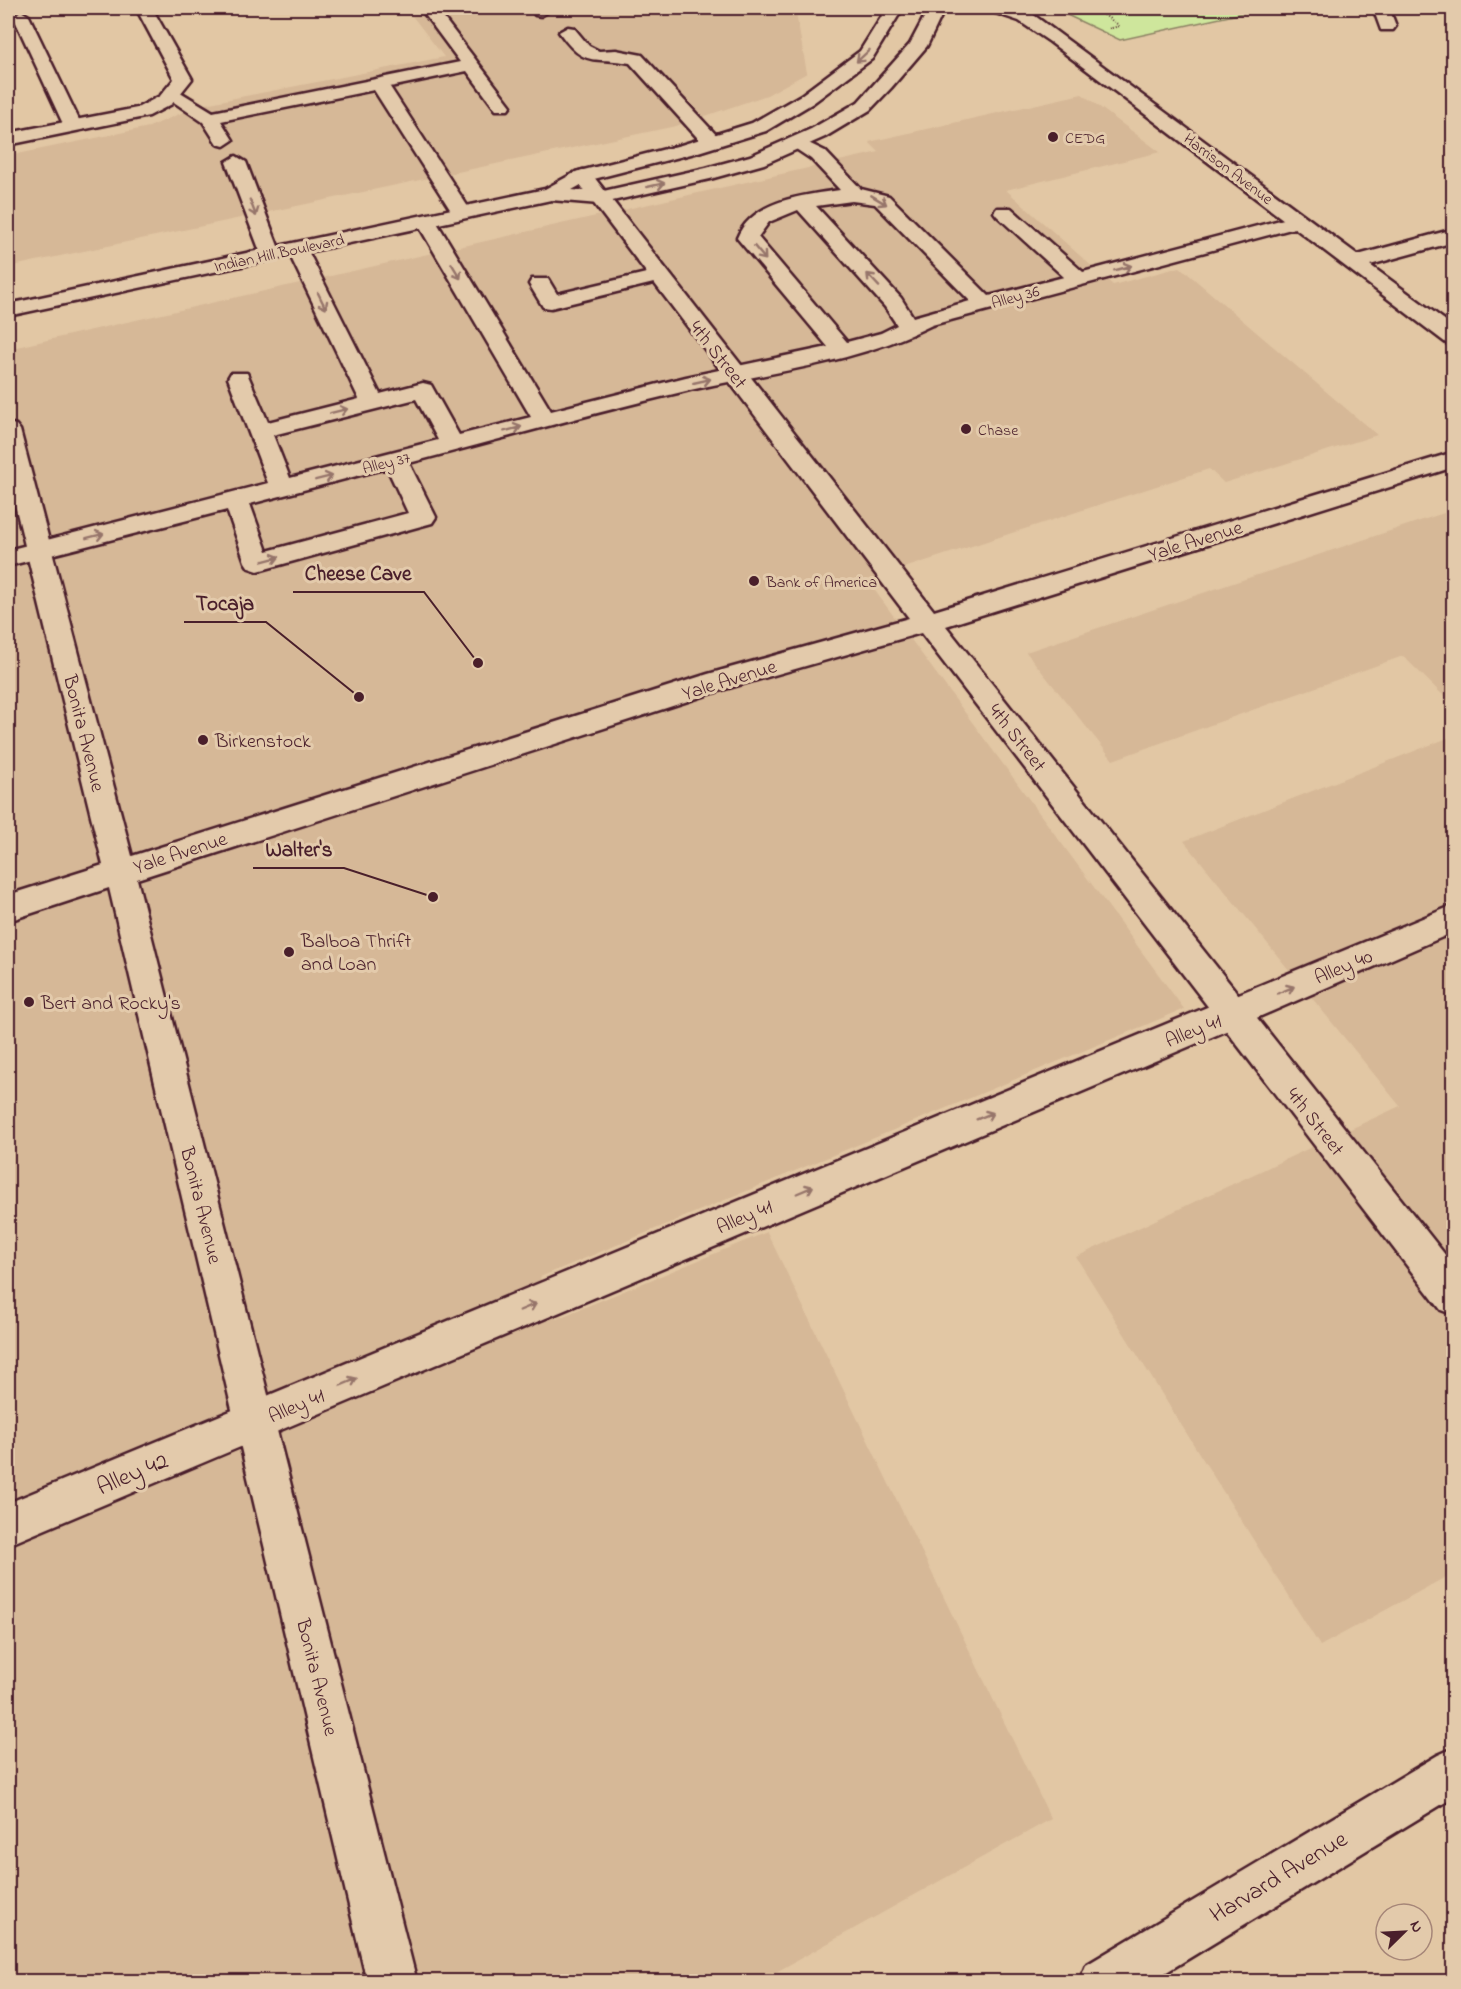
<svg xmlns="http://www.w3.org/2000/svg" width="1461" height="1989" font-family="'Indie Flower',sans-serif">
<rect width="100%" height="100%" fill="#e2c7a4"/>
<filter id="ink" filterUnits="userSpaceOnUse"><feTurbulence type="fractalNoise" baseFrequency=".0167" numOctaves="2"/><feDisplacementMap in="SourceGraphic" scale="12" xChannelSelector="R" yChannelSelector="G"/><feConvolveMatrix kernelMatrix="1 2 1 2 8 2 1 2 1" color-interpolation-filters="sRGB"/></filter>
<g filter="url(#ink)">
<path fill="#d6b897" d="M406,8H795L807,73L767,95L676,126L8,267V156L149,127L200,105L444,57Z
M1082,94L1160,152L1006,190L1113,285L1180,267L1377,435L1224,483L1209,469L867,580L1184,1009L540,1277L556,1319L767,1232L1051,1819L760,1981H8V349L879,152L869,142Z
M1453,510V705L1403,656L1113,760L1026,652Z
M1453,736V1573L1320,1646L1076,1257L1400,1106L1184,841Z"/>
<path fill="#cee69c" stroke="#8c8264" stroke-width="1.5" d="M1052,8H1266L1120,40Z"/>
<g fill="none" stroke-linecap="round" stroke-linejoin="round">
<defs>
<path id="service" d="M420,8H436L511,106L508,110H496L467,71L390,87L472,213L469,217H455L374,90L221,121L233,140L224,146L217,144L203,122L162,94L171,89L177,90L213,112L460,62Z
M531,8H547L549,11L541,16L535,15Z
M1373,8H1389L1396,26L1393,30H1381Z
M21,11L29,16L82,126L80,130H66L64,126L13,16Z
M568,27L574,28L589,46L599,51L616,50L642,55L719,138L721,142L719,146H705L630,63C593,56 585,69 559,32Z
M796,137L825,151L861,189L889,196L989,296L1064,277L997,216L994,212L997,208H1011L1083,272L1299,215L1306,217L1309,221L1306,225L932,325C855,364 769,372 686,391C593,413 501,439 409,463L436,517L432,523L258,571L249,568L245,562L227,510L8,566V550L268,483L228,378L231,373H247L268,422L359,399L287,249L290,245H304L307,249L380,394L423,383L431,385L459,435L531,417L416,221L419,217H433L436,221L551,411L686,377L828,347L737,238C752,200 804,195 840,190L811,159L787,143ZM852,201L875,204L970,301L913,317L901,298L816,206ZM798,210L885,307L897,325L881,333L847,342L758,237L769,222ZM416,399L438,440L290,478L273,435ZM387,468L408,513L267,551L250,504Z
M236,156L246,162L281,254L278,258H264L261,254L226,162Z
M659,270L666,272L670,276L666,280L551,308L543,307L529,284L532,279H548L557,294Z
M1454,905V932L1245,1023L8,1545V1503Z"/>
<path id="minor" d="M136,8H152L192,79L172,104L149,116L8,145V133L137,108L160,96L174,79Z
M990,8H1013L1031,13L1358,255L1454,229V242L1370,265L1454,327V345L1446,343L1050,42L1019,21L992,12Z
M583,170L590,172L934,611L1454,452V467L946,626L1454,1266V1315L1441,1310L921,633L725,689L137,879L417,1982H367L109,888L8,921V895L103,865L8,476V423L16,425L20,430L132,856L708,674L909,618L576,180L573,176L576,172Z
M1454,1748V1797L1150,1982H1079L1086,1965L1438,1755Z"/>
<path id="primary" d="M887,8H903L872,59L813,103L766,131L695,153L590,180L572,190L599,192L706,168L750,156L811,129L858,102L910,44L929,8H945L927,46L891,88L870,110L825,137L764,164L710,179L599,204L551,200L8,316V304L545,189L576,172L681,145L752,123L801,95L860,51Z"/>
</defs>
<use href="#service" stroke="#4a1f2b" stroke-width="5"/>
<use href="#minor" stroke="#4a1f2b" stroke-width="5"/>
<use href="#primary" stroke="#4a1f2b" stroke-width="5"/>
<path stroke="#4a1f2b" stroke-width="2" stroke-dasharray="1 2" stroke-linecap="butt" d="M1094,8L1120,26L1108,29"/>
<use href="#service" fill="#e3caab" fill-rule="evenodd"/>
<use href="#minor" fill="#e3caab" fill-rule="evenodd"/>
<use href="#primary" fill="#e3caab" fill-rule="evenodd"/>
</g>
<defs><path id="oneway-shaft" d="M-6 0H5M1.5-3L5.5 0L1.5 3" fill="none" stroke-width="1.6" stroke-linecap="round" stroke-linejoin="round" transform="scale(1.5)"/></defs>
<g stroke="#96746b">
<use href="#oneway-shaft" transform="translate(863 56) rotate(137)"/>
<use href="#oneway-shaft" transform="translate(656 185) rotate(-13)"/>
<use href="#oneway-shaft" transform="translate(879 200) rotate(31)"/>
<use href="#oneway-shaft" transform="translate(253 208) rotate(69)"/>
<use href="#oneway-shaft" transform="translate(760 253) rotate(50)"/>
<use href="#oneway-shaft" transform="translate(1123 268) rotate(-15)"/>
<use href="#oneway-shaft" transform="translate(456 271) rotate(59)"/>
<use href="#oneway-shaft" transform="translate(873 280) rotate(-133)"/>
<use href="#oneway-shaft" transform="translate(322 301) rotate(64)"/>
<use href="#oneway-shaft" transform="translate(702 381) rotate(-13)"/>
<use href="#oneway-shaft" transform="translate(339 411) rotate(-14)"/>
<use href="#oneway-shaft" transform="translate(513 429) rotate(-15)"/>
<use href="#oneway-shaft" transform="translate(324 478) rotate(-14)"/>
<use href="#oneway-shaft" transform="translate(95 536) rotate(-14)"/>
<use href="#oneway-shaft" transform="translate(271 559) rotate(-15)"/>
<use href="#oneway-shaft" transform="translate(1286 990) rotate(-23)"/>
<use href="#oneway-shaft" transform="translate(985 1116) rotate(-22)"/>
<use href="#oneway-shaft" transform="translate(805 1190) rotate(-23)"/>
<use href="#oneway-shaft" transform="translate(528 1307) rotate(-23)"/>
<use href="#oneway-shaft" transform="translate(349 1382) rotate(-23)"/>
</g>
</g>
<g fill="#4a1f2b" stroke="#e3caab" stroke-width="2">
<circle cx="1053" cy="137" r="6"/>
<circle cx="966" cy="429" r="6"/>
<circle cx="754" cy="581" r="6"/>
<circle cx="203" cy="740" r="6"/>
<circle cx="289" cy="952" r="6"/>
<circle cx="29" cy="1002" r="6"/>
</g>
<g text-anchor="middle" stroke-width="6" stroke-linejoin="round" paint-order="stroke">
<g font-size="16" fill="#4a1f2b" stroke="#e3caab" text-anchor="start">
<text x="1065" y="143">CEDG</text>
<text x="978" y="435">Chase</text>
<text x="766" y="587">Bank of America</text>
</g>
<g font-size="16" fill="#4a1f2b" stroke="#e3caab">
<text transform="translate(1229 168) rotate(37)" y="6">Harrison Avenue</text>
<text transform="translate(279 252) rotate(-12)" y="6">Indian Hill Boulevard</text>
<text transform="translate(1015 296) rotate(-15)" y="6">Alley 36</text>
<text transform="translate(386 462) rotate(-14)" y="6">Alley 37</text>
</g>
<g font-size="20" fill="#4a1f2b" stroke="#e3caab">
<text transform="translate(719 354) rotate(52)" y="7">4th Street</text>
<text transform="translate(1195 540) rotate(-17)" y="7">Yale Avenue</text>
<text transform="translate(729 679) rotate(-17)" y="7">Yale Avenue</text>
<text transform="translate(85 733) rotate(76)" y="7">Bonita Avenue</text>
<text transform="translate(1018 737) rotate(52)" y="7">4th Street</text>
<text transform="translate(180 852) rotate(-18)" y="7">Yale Avenue</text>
<text transform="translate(1343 966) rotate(-23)" y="7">Alley 40</text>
<text transform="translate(1193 1030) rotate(-22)" y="7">Alley 41</text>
<text transform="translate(1316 1121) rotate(52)" y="7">4th Street</text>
<text transform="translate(202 1205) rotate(76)" y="7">Bonita Avenue</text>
<text transform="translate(744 1216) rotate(-23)" y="7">Alley 41</text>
<text transform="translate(296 1405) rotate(-23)" y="7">Alley 41</text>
<text transform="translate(318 1677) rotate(76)" y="7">Bonita Avenue</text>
</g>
<g font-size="20" fill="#4a1f2b" stroke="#e3caab" text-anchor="start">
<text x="215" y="747">Birkenstock</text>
<text x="301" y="947">Balboa Thrift<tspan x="301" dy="23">and Loan</tspan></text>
<text x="41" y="1009">Bert and Rocky's</text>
</g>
<g font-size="24" fill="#4a1f2b" stroke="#e3caab">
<text transform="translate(132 1473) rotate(-23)" y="8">Alley 42</text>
<text transform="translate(1278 1876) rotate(-31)" y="8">Harvard Avenue</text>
</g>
</g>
<path fill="none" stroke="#4a1f2b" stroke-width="2" d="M478 663L424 592H293M359 697L266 622H184M433 897L344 868H253"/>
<g fill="#4a1f2b" stroke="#e3caab" stroke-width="2">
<circle cx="478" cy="663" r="6"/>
<circle cx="359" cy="697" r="6"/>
<circle cx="433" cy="897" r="6"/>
</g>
<g font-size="21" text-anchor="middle" font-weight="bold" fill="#4a1f2b" stroke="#e3caab" stroke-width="6" stroke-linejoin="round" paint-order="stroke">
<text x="358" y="580">Cheese Cave</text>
<text x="225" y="610">Tocaja</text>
<text x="299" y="856">Walter's</text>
</g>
<rect width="1461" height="1989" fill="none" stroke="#e3caab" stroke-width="30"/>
<rect x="15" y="15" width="1431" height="1959" fill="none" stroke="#4a1f2b" stroke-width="2" filter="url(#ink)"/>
<g transform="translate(1404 1932) rotate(66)"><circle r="28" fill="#e3caab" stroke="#a68678" stroke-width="1.5"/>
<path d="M0-4.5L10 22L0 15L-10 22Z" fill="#4a1f2b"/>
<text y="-9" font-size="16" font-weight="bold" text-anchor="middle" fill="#4a1f2b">N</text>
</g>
</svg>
